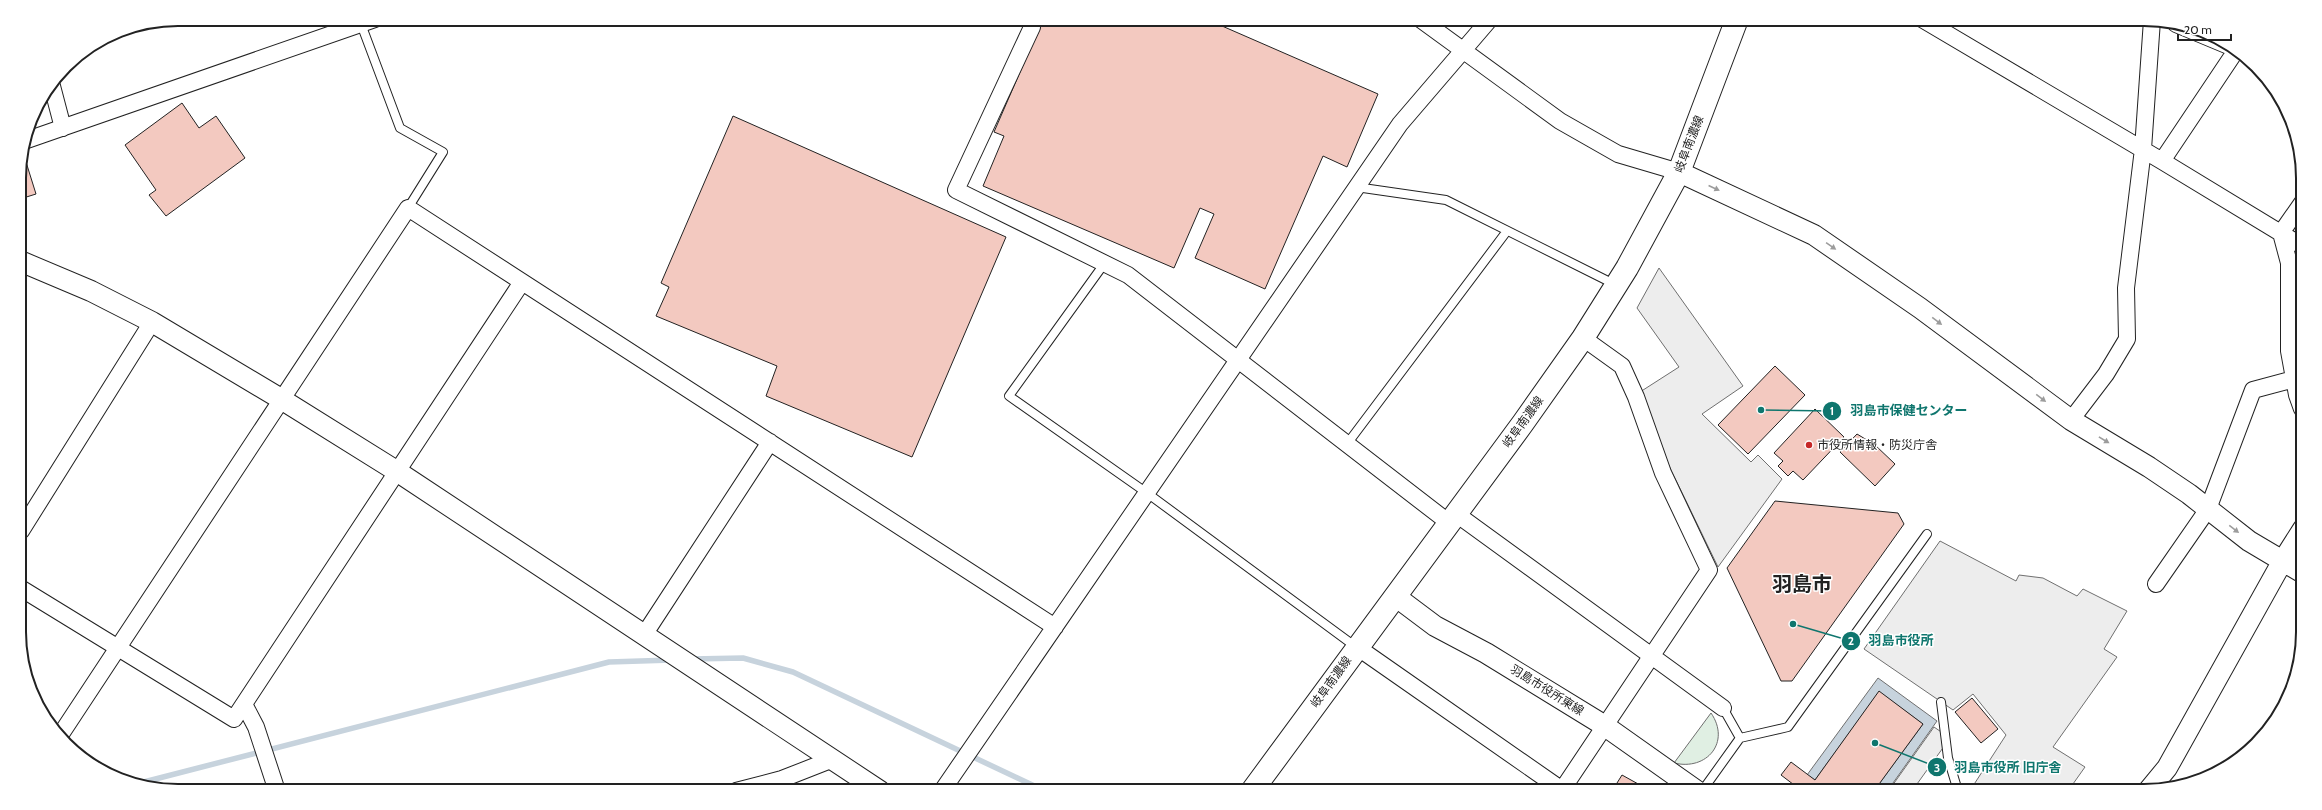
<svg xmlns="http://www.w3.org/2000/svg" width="2322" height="810" font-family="Cabin,'Noto Sans JP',sans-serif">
<rect width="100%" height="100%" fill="#fff"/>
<path fill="#e0efe3" stroke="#6f6f6f" d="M1711,713C1731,742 1707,771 1674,763Z"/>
<path fill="#ededed" stroke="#6f6f6f" d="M1659,268L1743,386L1702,414L1751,462L1758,455L1782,479L1718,567L1656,439L1640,392L1679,367L1637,308Z
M1940,541L2016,581L2019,575L2043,578L2077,596L2083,589L2127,611L2104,649L2117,657L2053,747L2085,767L2068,791H1973L1971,789L2006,735L1973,694L1953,710L1864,649Z
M1934,727L1950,738L1912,791H1899L1892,786Z"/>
<path fill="#c7d3dd" stroke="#6f6f6f" d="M1878,678L1937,721L1888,790L1879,784L1923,724L1879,692L1815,780L1807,775Z"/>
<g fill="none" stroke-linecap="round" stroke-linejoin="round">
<path stroke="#c7d3dd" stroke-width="5.5" d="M692,659L743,658L793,672L1045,791
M136,784L609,662L672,660"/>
</g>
<path fill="#f3c9c0" stroke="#222" d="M1043,19H1206L1378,94L1347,167L1323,156L1265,289L1195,258L1214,214L1200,208L1174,268L983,186L1004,136L994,132Z
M182,103L199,128L216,116L245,158L166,216L149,195L156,190L125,145Z
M733,116L1006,237L912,457L766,396L777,366L656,316L669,287L661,283Z
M26,162L36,194L20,199L19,167L20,164Z
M1775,366L1805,395L1748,454L1718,425Z
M1815,409L1844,437L1803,480L1793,471L1788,476L1778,466L1783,461L1774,453Z
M1857,434L1875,445L1895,464L1875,486L1840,452Z
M1775,501L1898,513L1904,524L1792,681H1781L1727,568Z
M1879,691L1923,724L1874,791H1802L1781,775L1791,762L1815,780Z
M1972,698L1998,729L1981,743L1955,712Z
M1622,775L1640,785L1636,791H1612Z"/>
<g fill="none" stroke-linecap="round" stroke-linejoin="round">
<defs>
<path id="service" d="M361,24L400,128L443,152L408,208
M1356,187L1446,200L1616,285
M1104,264L1009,396L1147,493L1356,647
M1347,444L1507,231
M1941,702L1948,758L1958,791
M1723,708L1740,738
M1702,791L1740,738L1788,727L1927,534"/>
<path id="minor" d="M1032,19V27L956,190L1128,275L1448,522
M1420,19L1560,121L1618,154L1679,172
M1922,19L2162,161L2302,246
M2176,24L2236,49
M52,86L63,128
M27,140L375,19
M2162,161L2237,49
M2302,203L2281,233L2289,263V351L2297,395L2302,409
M2071,420L2106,374L2127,339L2126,288L2143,149L2152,20
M1455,513L1723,708
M21,531L152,322
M2156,584L2208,509L2253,390L2294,379
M22,589L234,719L522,282
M644,635L770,442
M1357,647L1562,790L1709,570L1663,473L1636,397L1622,366L1583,338
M244,704L256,727L277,791
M59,737L408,208L1055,627
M736,791L782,779L833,759
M942,791L1400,124L1490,19"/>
<path id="tertiary" d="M1679,172L1814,235L1920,308L2071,420L2149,467L2189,494L2249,541L2303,573
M20,261L91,291L152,322L281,399L398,472L880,791
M1395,596L1435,626L1486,653L1605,726L1697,791
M2148,791L2167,768L2282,562L2303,529"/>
<path id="primary" d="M1252,791L1523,423L1583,338L1627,268L1679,172L1737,19"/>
</defs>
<use href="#service" stroke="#222" stroke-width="10"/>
<use href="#minor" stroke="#222" stroke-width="18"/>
<use href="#tertiary" stroke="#222" stroke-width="22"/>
<use href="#primary" stroke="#222" stroke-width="24"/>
<use href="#service" stroke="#fff" stroke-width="8"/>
<use href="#minor" stroke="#fff" stroke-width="16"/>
<use href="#tertiary" stroke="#fff" stroke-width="20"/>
<use href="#primary" stroke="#fff" stroke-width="22"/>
</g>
<defs><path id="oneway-solid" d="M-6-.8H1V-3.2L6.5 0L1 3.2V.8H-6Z"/></defs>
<g fill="#9c9c9c">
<use href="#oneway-solid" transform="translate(1714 188) rotate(25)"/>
<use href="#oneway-solid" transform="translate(1831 246) rotate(35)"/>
<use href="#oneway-solid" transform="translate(1937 321) rotate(37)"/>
<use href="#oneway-solid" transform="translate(2041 398) rotate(37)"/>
<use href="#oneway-solid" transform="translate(2104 440) rotate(31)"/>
<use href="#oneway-solid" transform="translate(2234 529) rotate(38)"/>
</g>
<circle fill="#c62828" stroke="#fff" stroke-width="1.5" cx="1809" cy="445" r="4"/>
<g text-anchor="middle" stroke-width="3" stroke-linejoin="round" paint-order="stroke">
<g font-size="12" fill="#222" stroke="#fff">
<text transform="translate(1689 144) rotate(-69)" y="4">岐阜南濃線</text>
<text transform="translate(1523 422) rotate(-54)" y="4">岐阜南濃線</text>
<text transform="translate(1331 682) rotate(-54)" y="4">岐阜南濃線</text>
<text transform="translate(1547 690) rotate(32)" y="4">羽島市役所東線</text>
</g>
<g font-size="12" fill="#222" stroke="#fff" text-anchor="start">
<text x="1817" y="449">市役所情報・防災庁舎</text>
</g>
<g font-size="20" font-weight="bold" fill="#222" stroke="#fff">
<text x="1802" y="591">羽島市</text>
</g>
</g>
<path d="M0 0H2322V810H0ZM178 26H2144A152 152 0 0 1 2296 178V632A152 152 0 0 1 2144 784H178A152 152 0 0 1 26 632V178A152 152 0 0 1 178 26Z" fill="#fff" fill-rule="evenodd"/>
<path fill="none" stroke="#222" stroke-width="2" d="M178 26H2144A152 152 0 0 1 2296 178V632A152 152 0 0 1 2144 784H178A152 152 0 0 1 26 632V178A152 152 0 0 1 178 26Z"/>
<path fill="none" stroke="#0f766e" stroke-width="1.5" d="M1761 410L1832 411M1793 624L1851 641M1875 743L1937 767"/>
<g fill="#0f766e" stroke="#fff" stroke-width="1.5">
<circle cx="1761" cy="410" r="4"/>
<circle cx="1793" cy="624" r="4"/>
<circle cx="1875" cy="743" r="4"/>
<circle cx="1832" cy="411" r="10"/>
<circle cx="1851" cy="641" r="10"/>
<circle cx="1937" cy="767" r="10"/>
</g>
<g font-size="12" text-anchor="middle" font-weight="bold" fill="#fff">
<text x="1832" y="415">1</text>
<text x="1851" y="645">2</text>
<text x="1937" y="772">3</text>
</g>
<g font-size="13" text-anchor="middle" font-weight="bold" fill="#0f766e" stroke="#fff" stroke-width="3" stroke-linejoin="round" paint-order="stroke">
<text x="1909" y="415">羽島市保健センター</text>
<text x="1901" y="645">羽島市役所</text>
<text x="2008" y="772">羽島市役所 旧庁舎</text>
</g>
<path d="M2178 34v6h53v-6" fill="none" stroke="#222222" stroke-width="2"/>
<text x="2184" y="34" font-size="12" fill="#222222" stroke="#ffffff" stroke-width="3" paint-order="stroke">20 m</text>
</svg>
